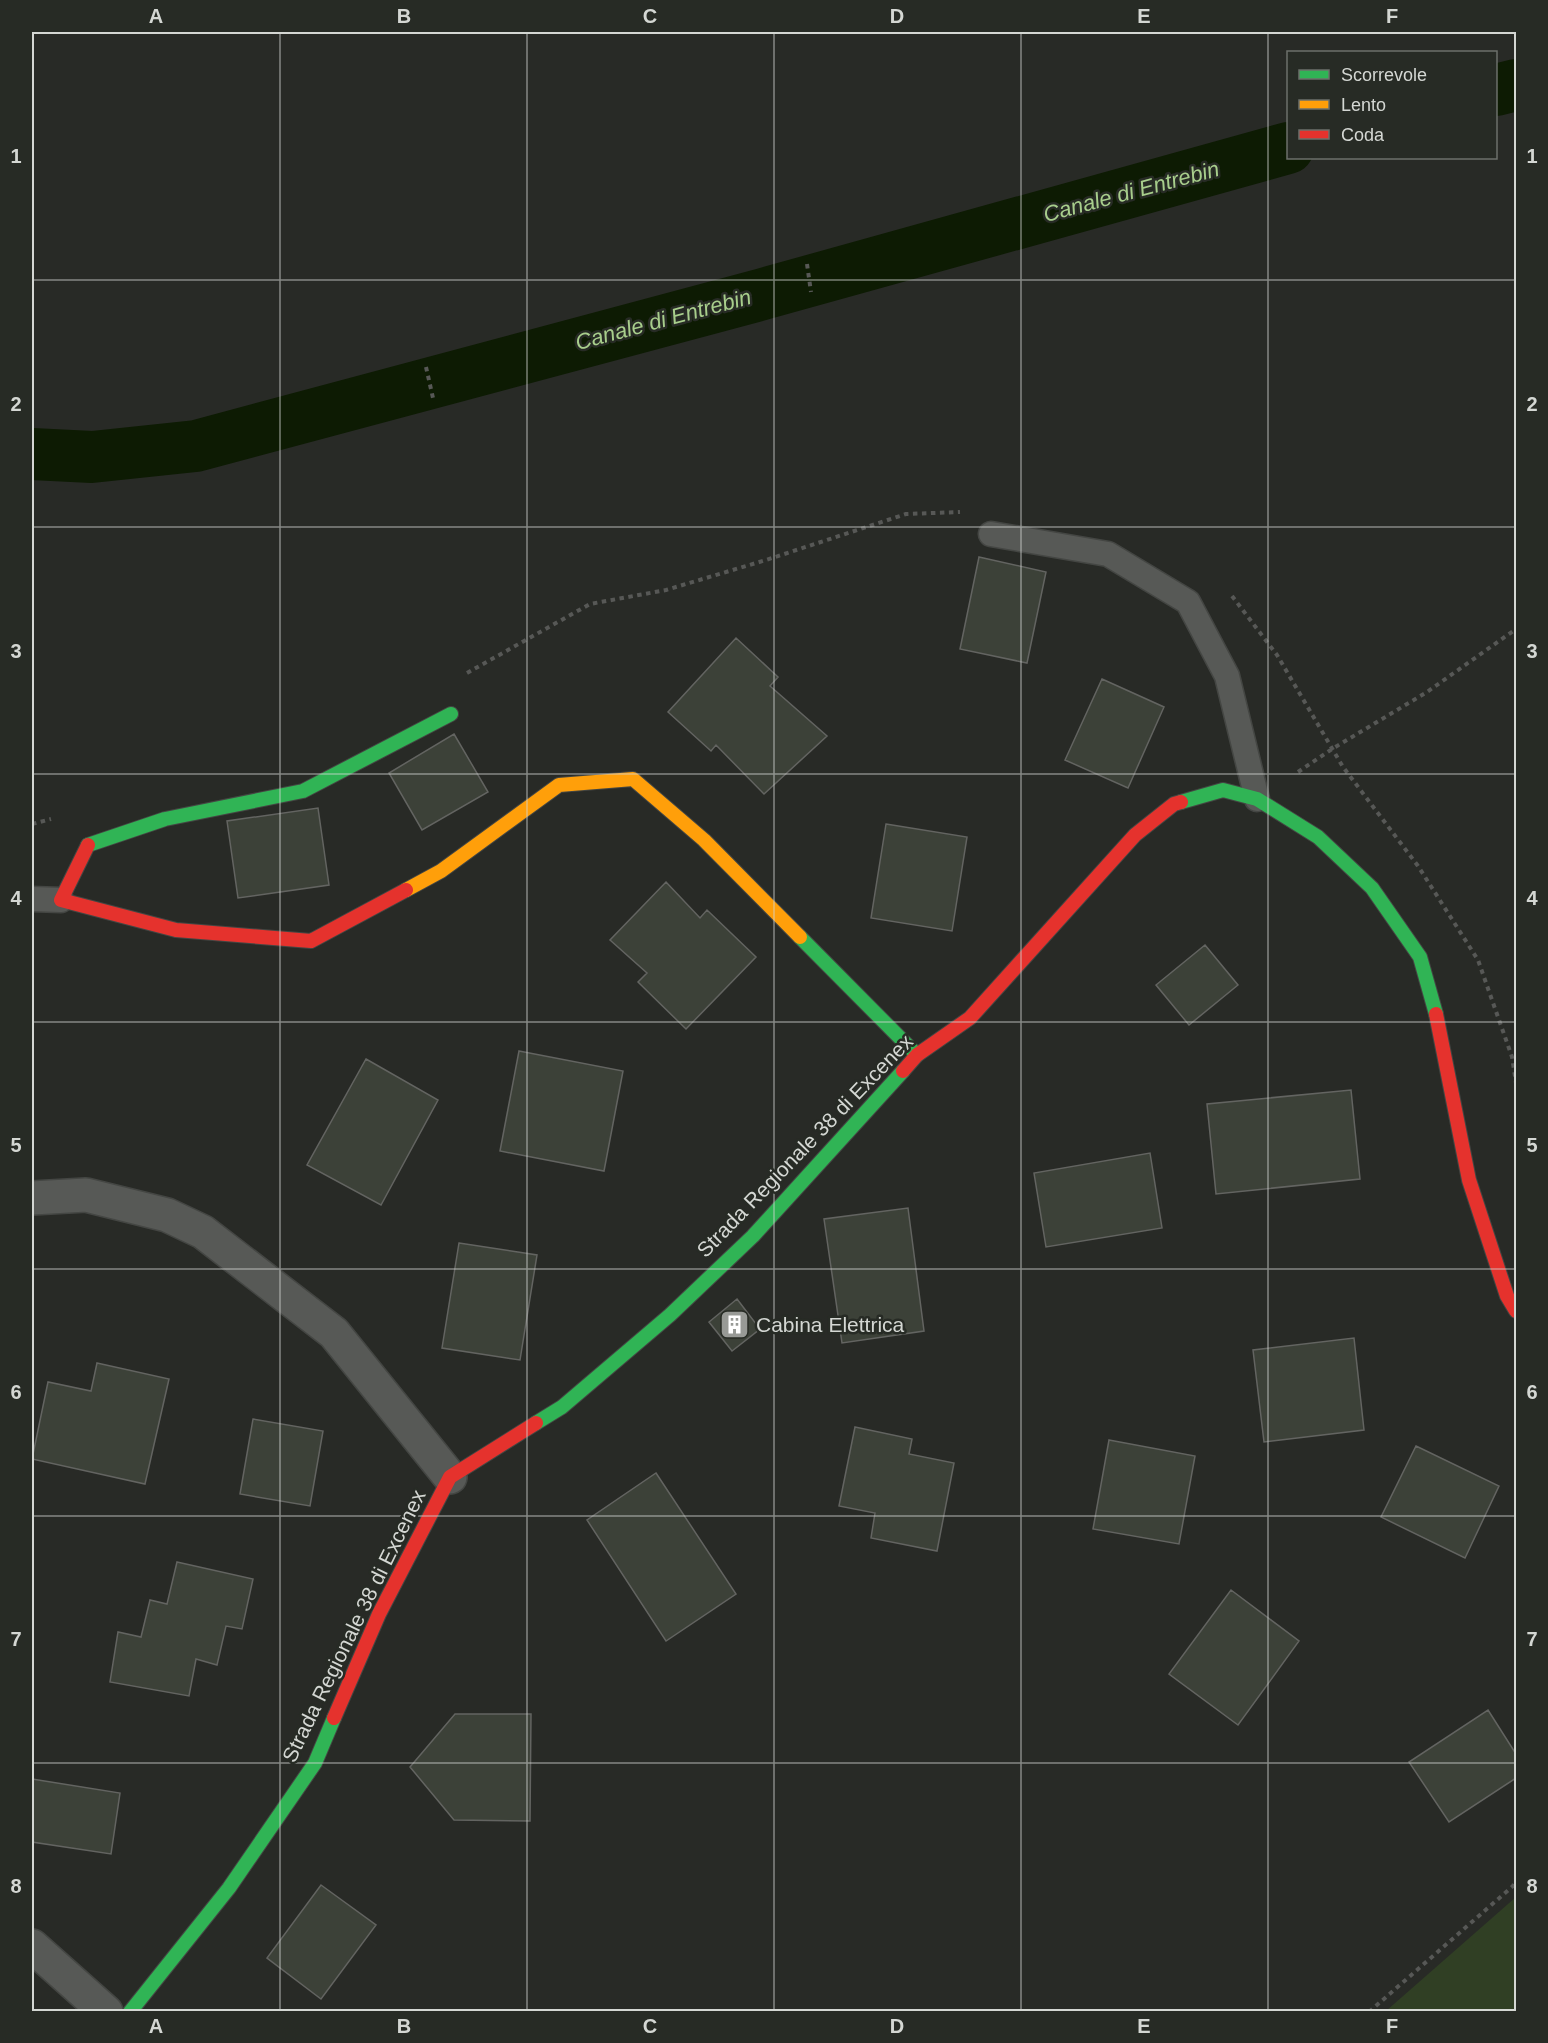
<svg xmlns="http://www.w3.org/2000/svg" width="1548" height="2043" font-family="Helvetica,sans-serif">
<rect width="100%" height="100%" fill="#282a26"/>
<path fill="#303f24" d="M1516,1897V2011H1386Z"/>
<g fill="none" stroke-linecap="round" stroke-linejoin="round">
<path stroke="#0d1b03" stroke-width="52" d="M1496,90L1516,85
M32,454L92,457L196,446L763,294L1288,148"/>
</g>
<path fill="#3c4138" stroke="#636461" stroke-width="1.5" d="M979,557L1046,572L1027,663L960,649Z
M736,638L778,677L770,686L827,736L764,794L716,745L711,751L668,712Z
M1102,679L1164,707L1128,788L1065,760Z
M454,734L488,792L422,830L389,773Z
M318,808L329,885L238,898L227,821Z
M886,824L967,837L952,931L871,918Z
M666,882L700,918L707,910L756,957L686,1029L638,982L647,973L610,940Z
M1205,945L1238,985L1189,1025L1156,985Z
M519,1051L623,1071L604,1171L500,1151Z
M366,1059L438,1100L381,1205L307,1165Z
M1351,1090L1360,1179L1216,1194L1207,1104Z
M1150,1153L1162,1228L1046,1247L1034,1173Z
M908,1208L924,1331L842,1343L824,1219Z
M459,1243L537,1255L520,1360L442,1348Z
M737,1299L760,1329L732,1351L709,1322Z
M1354,1338L1364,1430L1264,1442L1253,1350Z
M97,1363L169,1379L145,1484L32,1459L48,1382L91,1391Z
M253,1419L323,1431L310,1506L240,1494Z
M855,1427L912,1439L909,1454L954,1463L937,1551L871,1538L875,1513L839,1506Z
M1109,1440L1195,1456L1179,1544L1093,1529Z
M1416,1446L1499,1486L1465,1558L1381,1517Z
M656,1473L736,1594L666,1641L587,1520Z
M177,1562L253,1579L242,1629L226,1626L217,1665L196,1659L189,1696L110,1682L118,1632L141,1637L150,1600L167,1604Z
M1231,1590L1299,1641L1238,1725L1169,1674Z
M1488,1710L1516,1754V1778L1449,1822L1409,1762Z
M455,1714H531L530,1821L454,1820L410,1767Z
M32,1779L120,1793L111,1854L32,1842Z
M321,1885L376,1925L321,1999L267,1958Z"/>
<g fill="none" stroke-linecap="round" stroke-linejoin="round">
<defs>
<path id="lane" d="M991,534L1108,554L1188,602L1227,676L1257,799
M32,899L61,900"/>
<path id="street" d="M32,1198L86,1195L167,1215L203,1232L334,1333L450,1477
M32,1946L106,2012"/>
<path id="fast" d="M1181,802L1223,790L1257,799L1318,837L1372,888L1420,957L1436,1014
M88,845L165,819L303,791L451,714
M800,937L917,1055
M536,1423L562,1407L670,1315L753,1236L903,1071
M130,2012L229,1888L315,1763L334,1718"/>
<path id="slow" d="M406,890L441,871L559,785L633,779L704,840L800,937"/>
<path id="jam" d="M88,845L61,900L176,930L311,941L406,890
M1436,1014L1469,1180L1507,1296L1516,1311
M903,1071L917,1055L970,1018L1135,835L1174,804L1181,802
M334,1718L379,1614L450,1477L536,1423"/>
</defs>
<use href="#lane" stroke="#444643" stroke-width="27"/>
<use href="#street" stroke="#444643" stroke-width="36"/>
<use href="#fast" stroke="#444643" stroke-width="16"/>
<use href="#slow" stroke="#444643" stroke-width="16"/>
<use href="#jam" stroke="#444643" stroke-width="16"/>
<path stroke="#575856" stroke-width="4" stroke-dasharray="4.5 4.5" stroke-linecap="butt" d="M807,264L811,292
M426,367L433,398
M1232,596L1277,655L1343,767L1418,866L1478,960L1512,1057L1516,1083
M467,673L590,604L666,590L766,560L906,514L960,512
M1298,772L1332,749L1427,692L1516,629
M32,824L51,819
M1369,2012L1513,1886L1516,1879"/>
<use href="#lane" stroke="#575956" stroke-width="24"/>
<use href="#street" stroke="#575956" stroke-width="33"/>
<use href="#fast" stroke="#30b455" stroke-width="14"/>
<use href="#slow" stroke="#ff9f0a" stroke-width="14"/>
<use href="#jam" stroke="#e5322d" stroke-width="14"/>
</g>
<path fill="none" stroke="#d4d7d3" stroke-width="1.5" stroke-opacity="0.55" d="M280,32V2012M527,32V2012M774,32V2012M1021,32V2012M1268,32V2012M32,280H1516M32,527H1516M32,774H1516M32,1022H1516M32,1269H1516M32,1516H1516M32,1763H1516"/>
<defs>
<symbol id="building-square" viewBox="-11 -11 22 22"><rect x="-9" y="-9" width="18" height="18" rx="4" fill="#989a96" stroke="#272b25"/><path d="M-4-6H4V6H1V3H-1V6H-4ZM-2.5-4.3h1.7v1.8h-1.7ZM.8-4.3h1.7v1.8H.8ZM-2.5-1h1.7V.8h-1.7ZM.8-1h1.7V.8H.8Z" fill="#fff"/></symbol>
</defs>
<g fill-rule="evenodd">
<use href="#building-square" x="718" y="1308" width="33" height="33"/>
</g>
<g text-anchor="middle" stroke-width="5" stroke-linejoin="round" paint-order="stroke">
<g font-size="21" fill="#d4d7d3" stroke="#272b25">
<text transform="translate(805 1146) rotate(-46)" y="7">Strada Regionale 38 di Excenex</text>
<text transform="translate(354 1626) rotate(-64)" y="7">Strada Regionale 38 di Excenex</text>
</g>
<g font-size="21" fill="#d4d7d3" stroke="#272b25" text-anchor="start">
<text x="756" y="1332">Cabina Elettrica</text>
</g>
<g font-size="22" font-style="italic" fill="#a8ce8c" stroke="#272b25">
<text transform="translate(1131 191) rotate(-15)" y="8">Canale di Entrebin</text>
<text transform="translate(663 319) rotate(-15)" y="8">Canale di Entrebin</text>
</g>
</g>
<rect width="1548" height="2043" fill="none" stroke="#272b25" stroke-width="66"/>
<rect x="1287" y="51" width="210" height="108" fill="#272b25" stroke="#6c706b" stroke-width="1.5"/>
<rect x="1299" y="70" width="30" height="9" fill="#30b455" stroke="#6c706b" stroke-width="1.5"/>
<text x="1341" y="81" font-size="18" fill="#d4d7d3">Scorrevole</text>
<rect x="1299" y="100" width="30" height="9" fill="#ff9f0a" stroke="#6c706b" stroke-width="1.5"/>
<text x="1341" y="111" font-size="18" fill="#d4d7d3">Lento</text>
<rect x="1299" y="130" width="30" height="9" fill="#e5322d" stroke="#6c706b" stroke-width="1.5"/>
<text x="1341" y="141" font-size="18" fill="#d4d7d3">Coda</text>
<rect x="33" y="33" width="1482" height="1977" fill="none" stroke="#d4d7d3" stroke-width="2"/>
<g font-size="20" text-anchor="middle" font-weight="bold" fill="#d4d7d3">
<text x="156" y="23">A</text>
<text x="404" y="23">B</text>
<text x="650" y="23">C</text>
<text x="897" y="23">D</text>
<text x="1144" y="23">E</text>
<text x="1392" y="23">F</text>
<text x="16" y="163">1</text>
<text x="1532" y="163">1</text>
<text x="16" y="411">2</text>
<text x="1532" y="411">2</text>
<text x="16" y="658">3</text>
<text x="1532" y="658">3</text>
<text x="16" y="905">4</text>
<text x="1532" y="905">4</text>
<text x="16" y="1152">5</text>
<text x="1532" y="1152">5</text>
<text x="16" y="1399">6</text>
<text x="1532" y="1399">6</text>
<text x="16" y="1646">7</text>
<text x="1532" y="1646">7</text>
<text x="16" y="1893">8</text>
<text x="1532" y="1893">8</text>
<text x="156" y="2033">A</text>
<text x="404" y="2033">B</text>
<text x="650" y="2033">C</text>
<text x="897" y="2033">D</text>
<text x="1144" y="2033">E</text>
<text x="1392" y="2033">F</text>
</g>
</svg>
